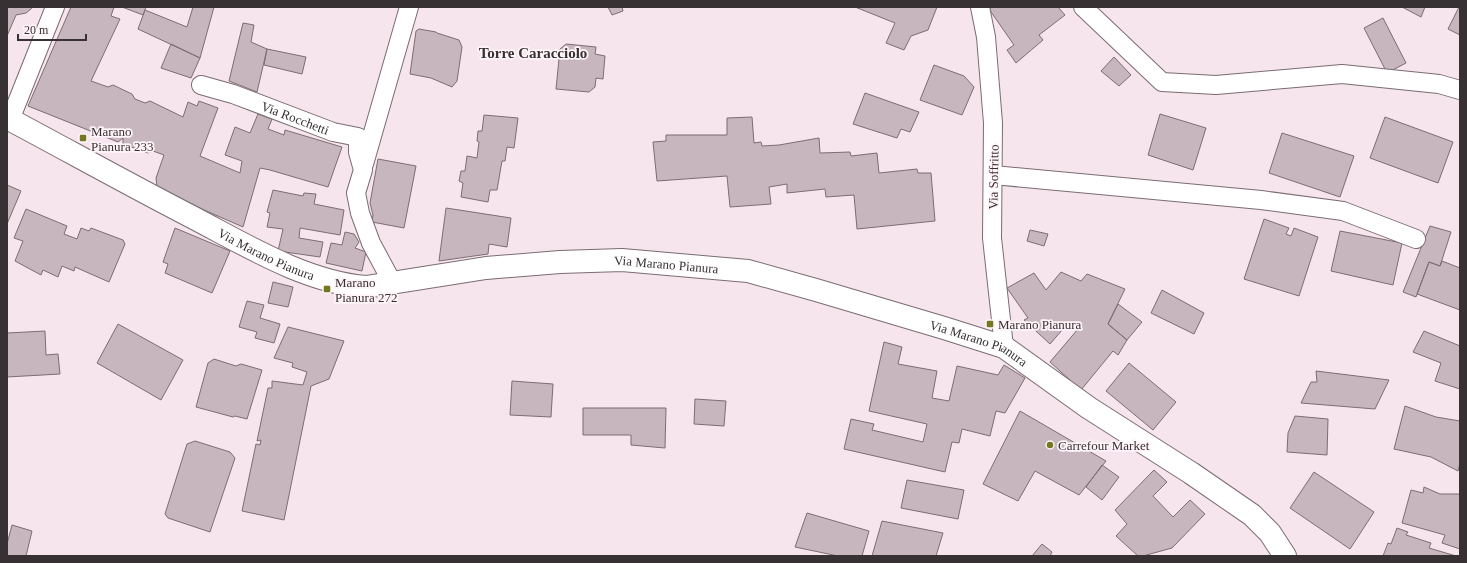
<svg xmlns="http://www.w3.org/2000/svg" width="1467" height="563" font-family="'Times New Roman',serif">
<rect width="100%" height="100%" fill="#f6e5ec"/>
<path fill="#c7b6bd" stroke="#7c6d73" d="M7,7H32L31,9L26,13L16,15L7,36Z
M71,7H114L111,16L120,19L91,81L108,87L113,85L132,94L135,99L145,103L150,101L183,117L188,102L197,106L199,101L218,108L200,156L240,173L242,161L225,155L235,127L250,133L258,114L272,119L268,129L284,135L285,130L342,147L328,187L270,170L260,168L243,227L204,210L157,186L156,178L164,155L153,151L148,153L123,144V138L118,142L28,106Z
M122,7H146L143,15Z
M193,7H214L200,58L138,29L145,10L187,27Z
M608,7H622L623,11L612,15Z
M855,7H937L928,30L911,36L904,50L886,43L895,23Z
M992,7H1058L1065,15L1039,35L1043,40L1016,63L1007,50L1014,45L989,9Z
M1402,7H1425L1421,17Z
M1459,7H1460V35L1448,29Z
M1383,18L1406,63L1387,73L1364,28Z
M243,23L254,25L251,42L267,49L257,92L229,81Z
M419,29L436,32L437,33L459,40L462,47L457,81L452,87L431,78L410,74L416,31Z
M171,44L200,58L191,78L161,68Z
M566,44L596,47L595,54L605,56L603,79L596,78L595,87L589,92L556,89L560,49Z
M267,49L306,57L302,74L264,65Z
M1114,57L1131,75L1119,86L1101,71Z
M934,65L964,76L974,87L962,115L920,100Z
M865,93L919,112L910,132L901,129L897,138L853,124Z
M1160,114L1206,128L1193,170L1148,155Z
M484,115L518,118L514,148L507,147L505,161H502L497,190H490L488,202L461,197L463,183L459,181L461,171H465L467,156L477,158L479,142L477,141L478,131H482Z
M752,117L754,143L761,142L762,146L779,145L819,138L820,153L850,152L851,156L877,153L879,173L917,169L918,173H931L935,221L857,229L854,195L826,197L825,189L787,193V184L769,187L771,204L730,207L727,176L657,181L653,142L666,141V135H727V118Z
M1385,117L1453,142L1438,183L1370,158Z
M1282,133L1354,156L1340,197L1269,173Z
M378,159L416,166L404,228L372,222L373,215L370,203Z
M7,185L21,191L7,224Z
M273,190L303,196L304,193L316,194L314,204L344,210L340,235L300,228L299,238L323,242L320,257L278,251L283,229L267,227L270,213L267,212Z
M446,208L511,218L507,247L489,244L488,254L439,261Z
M26,209L67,226L64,234L77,239L81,228L89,231L91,228L123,240L125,244L109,282L75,267L74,271L62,266L58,277L43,270L41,275L15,261L23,241L14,238Z
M1264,219L1289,228L1286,234L1291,236L1294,228L1318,237L1299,296L1244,279Z
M1430,226L1451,232L1440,266L1429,262L1416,297L1403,292Z
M175,228L230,251L212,293L165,273L168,264L163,262Z
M1030,230L1048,234L1044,246L1027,241Z
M1340,231L1402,243L1393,285L1331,271Z
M345,232L354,234L359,242L355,248L366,252L362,271L326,263L331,243L342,245Z
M1442,261L1460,268V310L1417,294L1429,262L1440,266Z
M1061,272L1081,281L1087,274L1125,289L1108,324L1127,340L1118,355L1113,351L1081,390L1050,362L1078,329L1069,322L1050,344L1024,320L1028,318L1007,288L1034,273L1046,290Z
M273,282L293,287L288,307L268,303Z
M1162,290L1204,313L1194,334L1151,313Z
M247,301L264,305L260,318L280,324L274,343L255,338L257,332L239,327Z
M1118,304L1142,322L1127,340L1108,324Z
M118,324L183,360L161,400L97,363Z
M288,327L344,341L329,379L311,386L284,520L242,511L256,444L260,445L261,440L257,441L268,388H272V381L303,385L307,372L292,367L293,363L274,358Z
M45,331L46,355L58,354L60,374L7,377V333Z
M1424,331L1460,346V389L1435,381L1441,363L1413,352Z
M884,342L902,347L898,364L937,371L932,398L949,401L957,366L998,375L1004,365L1025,378L1005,413L996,411L990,436L962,429L959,443L952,442L945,472L844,449L851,419L874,424L872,430L923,442L927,424L869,411Z
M214,359L236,366L241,364L262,370L247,419L235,416L233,417L196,407L208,363Z
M1129,363L1176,402L1153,430L1106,391Z
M1316,371L1389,380L1375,409L1301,403L1311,382H1317Z
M512,381L553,384L551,417L510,415Z
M695,399L726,401L724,426L694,424Z
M1405,406L1436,417L1460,421V463L1458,471L1431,457L1394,449Z
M583,408H666L665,448L631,445V435H583Z
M1020,411L1106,461L1079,495L1035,471L1018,501L983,484Z
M1295,416L1328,419L1327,455L1287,452L1288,433Z
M195,441L230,452L235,458L210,532L168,518L165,514L187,444Z
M1102,465L1119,477L1102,500L1086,487Z
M1154,470L1167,482L1153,496L1173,517L1190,500L1205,514L1172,548L1143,556H1138L1116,536L1127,524L1115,510Z
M1314,472L1374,512L1350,549L1290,508Z
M907,480L964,490L958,519L901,508Z
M1424,487L1440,494H1460V549L1442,543L1445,535L1402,523L1411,490L1423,493Z
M807,513L869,531L862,556H838L795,547Z
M882,521L943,533L936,556H872Z
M12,525L32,531L26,556H7V544Z
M1397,528L1408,532L1406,535L1431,543L1429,548L1456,556H1383L1388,543L1391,544Z
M1042,544L1052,552L1050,556H1032Z"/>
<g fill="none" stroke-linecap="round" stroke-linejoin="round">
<defs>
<g id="street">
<path d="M980,7L986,37L993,123L992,238L1004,347"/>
<path d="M1083,7L1162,82L1216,85L1342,74L1439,84L1460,90"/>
<path id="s1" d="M201,85L233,94L333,132L358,137V152L363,170L356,193L360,213L371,243L392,282"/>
<path d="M10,120L55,7"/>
<path d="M364,164L409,7"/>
<path d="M993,175L1261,200L1343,211L1416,239"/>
</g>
<g id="secondary">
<path id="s2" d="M7,118C69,151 130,185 192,217C246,245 305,282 366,287L486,268L560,262L622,260L748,271L816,290L944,328L1004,347L1089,408L1191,473L1252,515L1270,533L1285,556"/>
</g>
</defs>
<use href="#street" stroke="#7b6c72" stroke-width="20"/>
<use href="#secondary" stroke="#7b6c72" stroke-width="24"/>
<use href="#street" stroke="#fff" stroke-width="18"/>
<use href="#secondary" stroke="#fff" stroke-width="22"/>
</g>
<g fill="#737821" stroke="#fff4f8" stroke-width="1.5">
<rect x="79" y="134" width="8" height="8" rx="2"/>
<rect x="323" y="285" width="8" height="8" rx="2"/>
<rect x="986" y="320" width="8" height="8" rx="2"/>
<circle cx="1050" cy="445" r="4"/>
</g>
<g text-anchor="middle" stroke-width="3.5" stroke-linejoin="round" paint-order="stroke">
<g font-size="13" fill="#373133" stroke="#fff4f8">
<text dy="5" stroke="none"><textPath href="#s1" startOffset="100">Via Rocchetti</textPath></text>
<text transform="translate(993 177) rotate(-89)" y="5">Via Soffritto</text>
<text dy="5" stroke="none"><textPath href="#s2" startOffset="293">Via Marano Pianura</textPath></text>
<text dy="5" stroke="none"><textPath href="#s2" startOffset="701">Via Marano Pianura</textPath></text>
<text dy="5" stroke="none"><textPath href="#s2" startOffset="1025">Via Marano Pianura</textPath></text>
</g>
<g font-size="13" fill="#373133" stroke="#fff4f8" text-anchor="start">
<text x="91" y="136">Marano<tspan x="91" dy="15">Pianura 233</tspan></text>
<text x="335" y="287">Marano<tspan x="335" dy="15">Pianura 272</tspan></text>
<text x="998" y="329">Marano Pianura</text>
<text x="1058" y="450">Carrefour Market</text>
</g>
<g font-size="15" font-weight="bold" fill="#373133" stroke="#fff4f8">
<text x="533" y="58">Torre Caracciolo</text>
</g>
</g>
<rect width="1467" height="563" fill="none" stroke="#373133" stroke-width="16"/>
<path d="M18 34v6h68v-6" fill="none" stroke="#373133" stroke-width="2"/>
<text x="24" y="34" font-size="12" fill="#373133" stroke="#fff4f8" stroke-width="3" paint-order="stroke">20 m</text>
</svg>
